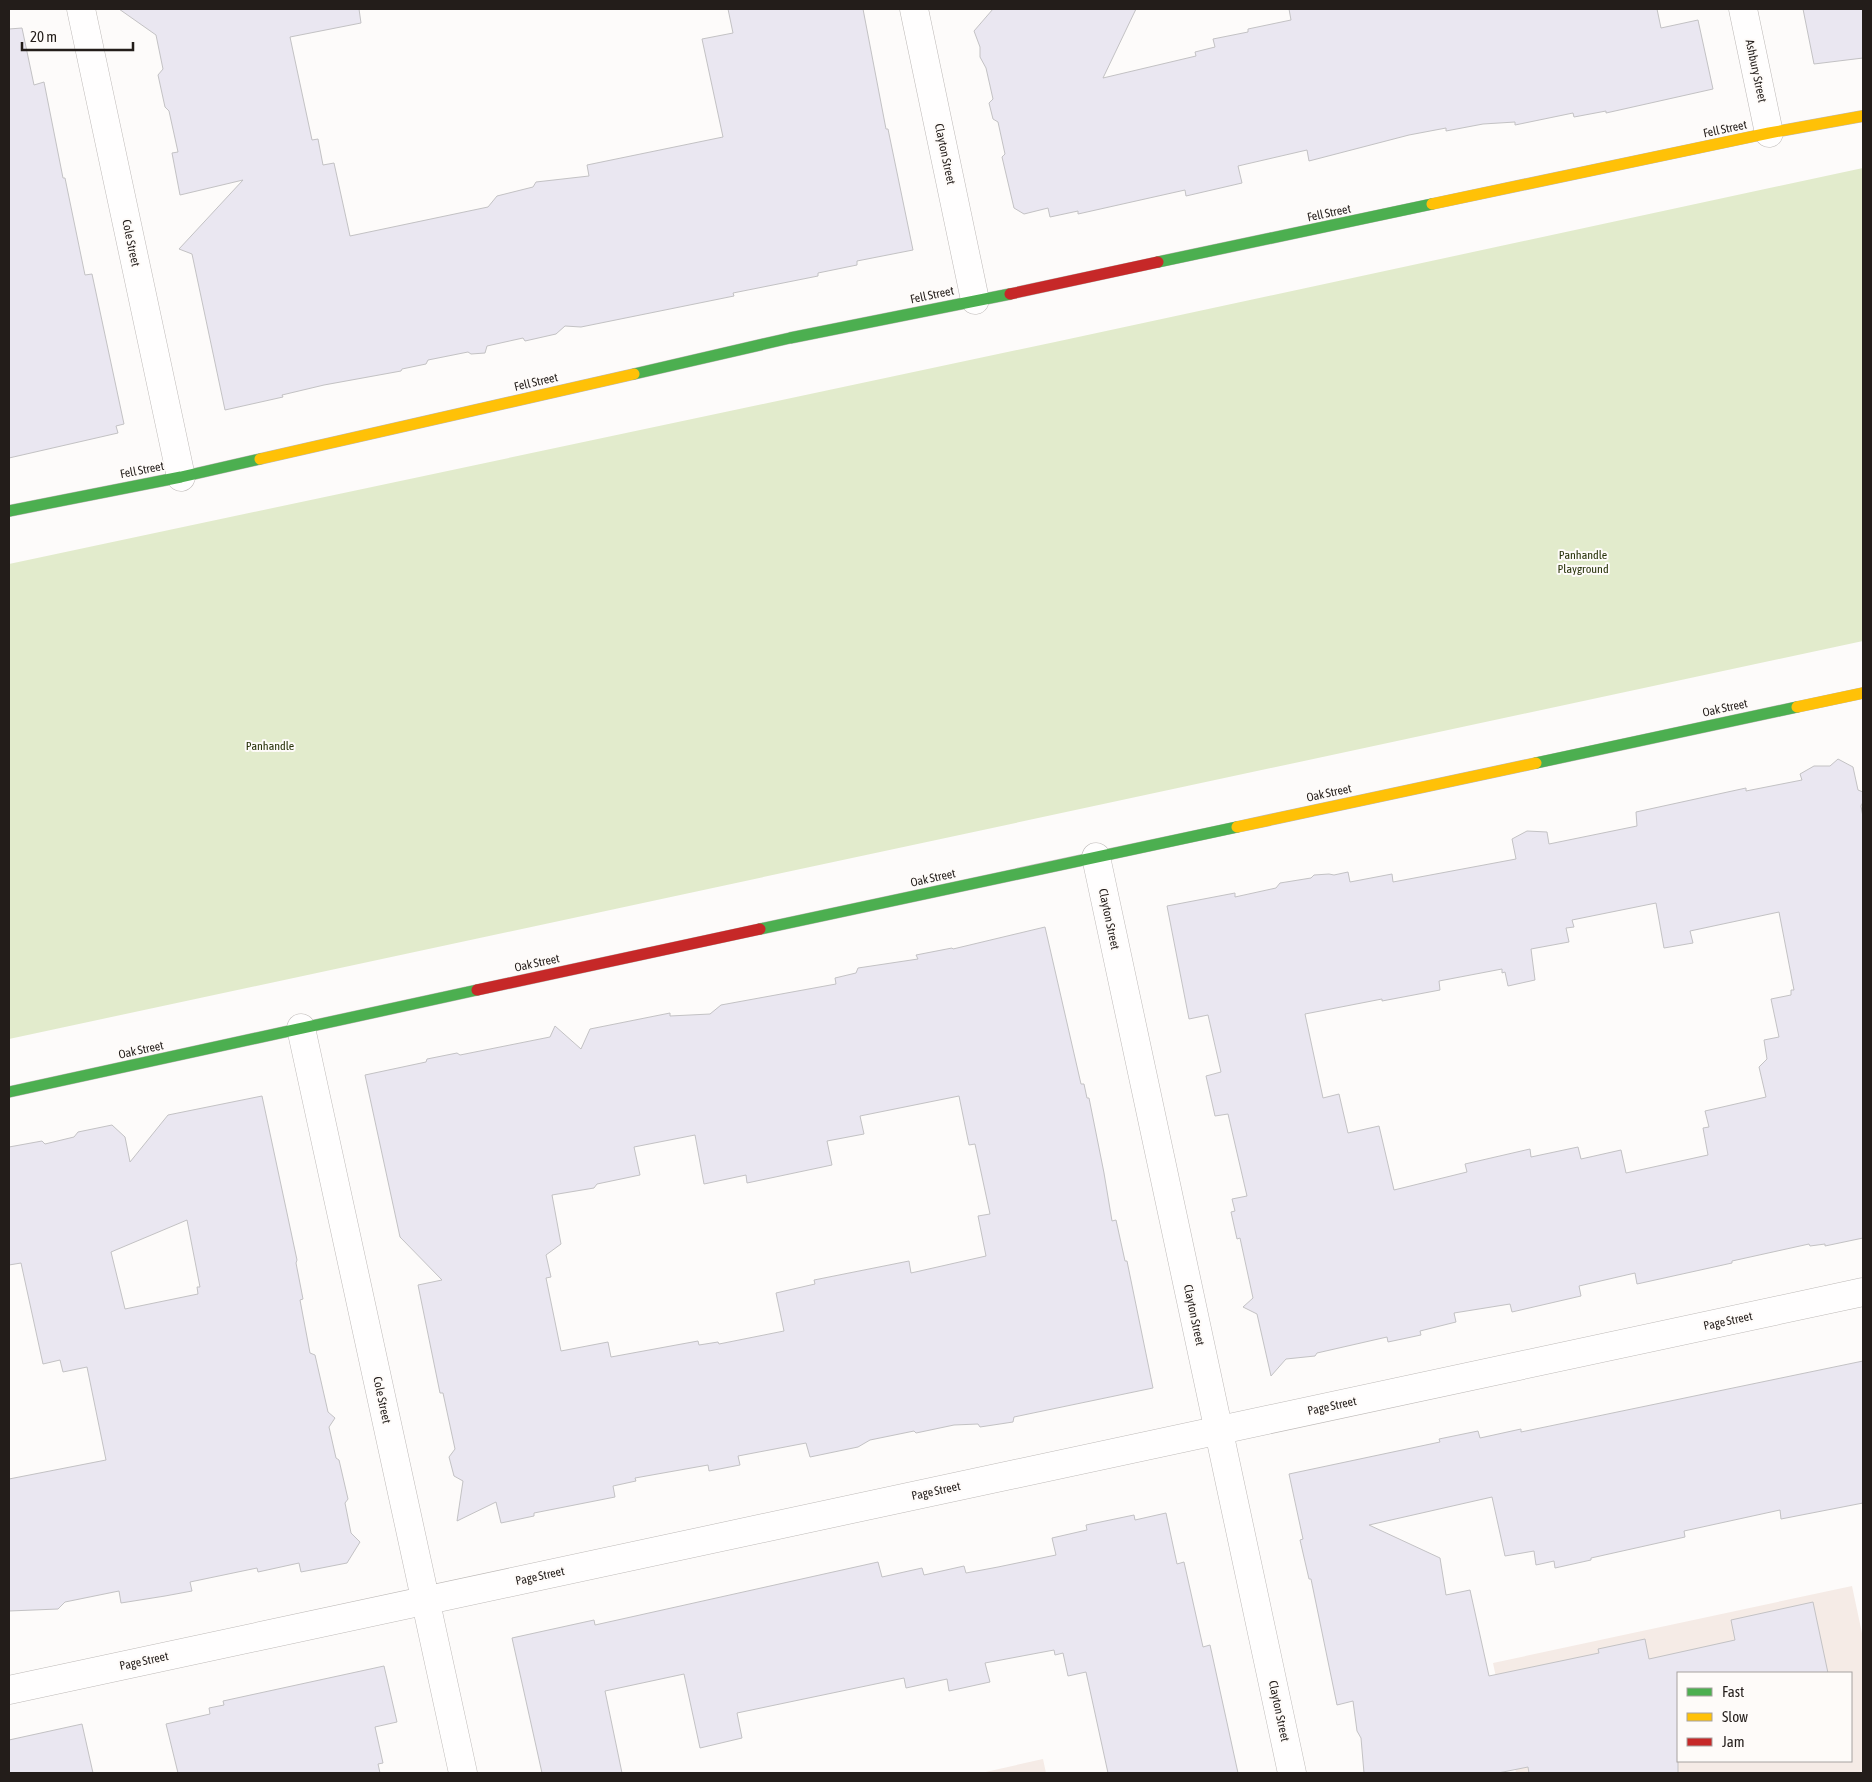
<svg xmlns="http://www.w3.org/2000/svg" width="1872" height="1782" font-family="'Asap Condensed',sans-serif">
<rect width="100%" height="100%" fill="#fdfbfa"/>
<path fill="#f5ebe6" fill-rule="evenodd" d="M1852,1586L1863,1638V1773H1516L1493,1663ZM1678,1673H1851V1761H1678Z
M1043,1759L1046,1773H981Z"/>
<path fill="#e2ebcc" d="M1863,168V641L9,1039V564L1055,342Z"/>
<path fill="#eae7f1" stroke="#c3c2c4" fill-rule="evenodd" d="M119,9H359L361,23L290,37L312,140L318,139L323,165L334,163L350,236L488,207L497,196L533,187L536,182L589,176L587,165L723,137L702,39L733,33L728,9H863L886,129H888L913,250L857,261V265L818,273V276L733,293L734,296L581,327L565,326L556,334L525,341L523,338L487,346L485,353L471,354L468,352L428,360L426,364L402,369L401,371L324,385L282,395L283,397L225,410L192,254L179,249L243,180L180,195L172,153L178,152L169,111L165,107L158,75L163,69L156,35Z
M993,9H1136L1103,78L1196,56L1195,52L1215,47L1213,39L1248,32V29L1291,20L1289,9H1657L1661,28L1698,20L1713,89L1606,113V111L1574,117L1573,113L1515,125V122L1483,124L1446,131V128L1409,135L1309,161L1307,150L1238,166L1242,183L1186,196L1185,190L1078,214V211L1050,217L1048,208L1024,214L1014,208L1002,157L1005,154L998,122L993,119L989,103L993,99L986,68L980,57V47L974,31Z
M1803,9H1863V58L1814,64Z
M22,28L34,85L44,82L63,178H65L85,275L92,274L124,424L116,426L118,433L9,458V29Z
M1838,759L1853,767L1858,790L1863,792V802L1861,806L1863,817V1238L1825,1246V1244L1810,1246L1809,1244L1732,1261V1263L1637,1284L1635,1273L1579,1286L1581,1296L1512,1312L1510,1304L1454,1313L1456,1322L1420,1331L1421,1335L1388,1342L1387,1337L1317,1353L1315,1356L1286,1359L1271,1376L1257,1314L1243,1307L1253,1298L1240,1238L1237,1239L1231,1212L1235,1211L1232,1199L1247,1196L1228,1114L1215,1116L1206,1076L1221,1072L1208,1015L1189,1019L1167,906L1235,893V897L1276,888L1280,883L1311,878L1314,875L1329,874L1334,875L1348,872L1350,882L1392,874L1393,882L1516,859L1512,839L1527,831L1547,832L1549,844L1637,826L1636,812L1746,788V791L1802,780L1800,774L1814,766H1830ZM1656,903L1664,948L1693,943L1690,931L1779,912L1794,990H1791V995L1771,999L1779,1037L1764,1040L1767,1059L1759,1067L1766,1097L1705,1111L1709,1127L1703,1128L1708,1155L1626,1173L1621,1150L1581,1159L1578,1147L1531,1157L1530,1149L1465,1164L1467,1172L1394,1190L1379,1126L1348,1133L1339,1094L1323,1098L1305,1014L1382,999V1001L1440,990L1439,981L1502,969V973L1505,972L1508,986L1535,980L1531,949L1569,942L1566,928L1574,927L1572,920Z
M1045,927L1081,1084H1084L1087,1098H1089L1104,1173L1112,1221L1116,1220L1125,1261H1127L1153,1388L1014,1417L1013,1422L980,1427L978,1424L954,1425L916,1433L914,1431L870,1440L858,1447L810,1457L806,1443L738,1456L740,1465L709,1471L708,1465L635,1478L636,1481L613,1486L615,1497L534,1513V1516L501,1523L496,1502L457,1521L463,1481L454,1476L449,1457L455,1449L443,1393H440L418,1285L442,1280L400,1237L365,1075L426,1062L427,1059L457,1053L460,1055L550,1037L555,1026L581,1049L590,1029L670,1013V1016L710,1014L721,1005L836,984L835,978L856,973L858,968L918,959L916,955L952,948L953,949ZM959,1096L969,1145L975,1144L990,1214L978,1216L986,1256L911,1273L909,1261L814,1280L815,1284L776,1293L784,1331L719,1344L718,1342L699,1345L698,1341L611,1357L608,1342L561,1351L546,1278L551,1277L546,1255L561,1244L552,1195L594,1188L597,1184L640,1175L634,1147L695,1135L704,1184L746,1175L747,1183L832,1165L827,1141L864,1134L860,1116Z
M262,1096L297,1260L296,1263L303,1299L300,1300L310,1353L315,1355L328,1412L335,1418L329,1427L336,1458L339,1460L348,1499L345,1503L351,1533L360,1542L347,1563L301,1572L299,1563L258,1572L257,1568L190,1582L192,1591L165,1596L121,1603L119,1591L65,1602L58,1609L9,1611V1479L106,1460L87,1367L63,1372L60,1360L43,1364L21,1263L9,1265V1147L42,1141L45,1144L74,1137L78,1132L112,1125L125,1137L130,1162L168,1115ZM187,1220L200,1287H197L198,1294L125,1309L111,1252Z
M1863,1361V1503L1781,1519L1780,1510L1684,1531L1685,1537L1591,1558V1560L1555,1568L1554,1561L1536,1565L1534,1551L1505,1556L1492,1497L1369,1525L1440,1558L1446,1595L1470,1590L1489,1676L1599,1653L1598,1649L1645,1639L1649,1659L1735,1640L1731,1620L1813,1602L1828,1673H1678V1773H1529L1528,1767L1498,1773H1364L1361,1738L1357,1731L1353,1701L1337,1705L1311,1579H1309L1300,1540L1303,1539L1289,1474L1440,1442L1439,1439L1478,1431L1480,1438L1521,1429V1432Z
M1166,1513L1177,1564L1184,1562L1203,1647L1210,1645L1238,1773H1108L1086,1672L1068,1676L1063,1653L1055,1655L1054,1650L985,1663L990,1682L949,1691L947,1679L906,1688L904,1678L737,1713L742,1738L700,1748L684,1674L605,1691L622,1773H542L512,1638L594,1620L595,1625L878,1562L882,1577L922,1568L924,1575L964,1566L966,1573L998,1567L1056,1555L1052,1538L1087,1530L1086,1525L1134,1515L1135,1520Z
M384,1666L397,1722L375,1727L383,1763L378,1764L380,1773H178L166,1724L210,1714L209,1708L224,1705L223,1701Z
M82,1724L93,1773H9V1740Z"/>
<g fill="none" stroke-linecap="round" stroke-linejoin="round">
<defs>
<path id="street" d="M81,9L181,477
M914,9L975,300
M1743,9L1769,133
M1096,857L1292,1773
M301,1028L463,1773
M9,1690L1863,1292"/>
<path id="fast" d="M1158,262L1432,204
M634,374L790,338L1010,294
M9,511L181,477L260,459
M1536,763L1797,707
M760,929L1237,827
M9,1092L477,990"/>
<path id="slow" d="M1432,204L1769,133L1863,116
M260,459L634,374
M1797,707L1863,693
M1237,827L1536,763"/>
<path id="jam" d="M1010,294L1158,262
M477,990L760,929"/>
</defs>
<use href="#street" stroke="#bebab8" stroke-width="29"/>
<use href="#fast" stroke="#bebab8" stroke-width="12"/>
<use href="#slow" stroke="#bebab8" stroke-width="12"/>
<use href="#jam" stroke="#bebab8" stroke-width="12"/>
<use href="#street" stroke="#fffefe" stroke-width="28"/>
<use href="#fast" stroke="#4caf50" stroke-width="11"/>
<use href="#slow" stroke="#ffc107" stroke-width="11"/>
<use href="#jam" stroke="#c62828" stroke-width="11"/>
</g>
<g text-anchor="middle" stroke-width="4" stroke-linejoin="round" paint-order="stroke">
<g font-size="12" fill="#231d1a" stroke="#fefbf9">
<text transform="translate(1756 71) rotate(78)" y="4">Ashbury Street</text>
<text transform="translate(1725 129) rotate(-12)" y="4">Fell Street</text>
<text transform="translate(945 154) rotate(78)" y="4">Clayton Street</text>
<text transform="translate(1329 213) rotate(-12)" y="4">Fell Street</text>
<text transform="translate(131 243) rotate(78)" y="4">Cole Street</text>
<text transform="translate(932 295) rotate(-12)" y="4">Fell Street</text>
<text transform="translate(536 382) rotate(-13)" y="4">Fell Street</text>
<text transform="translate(142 470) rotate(-11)" y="4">Fell Street</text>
<text transform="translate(1725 708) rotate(-12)" y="4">Oak Street</text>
<text transform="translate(1329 793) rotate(-12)" y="4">Oak Street</text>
<text transform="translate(933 878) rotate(-12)" y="4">Oak Street</text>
<text transform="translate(1109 919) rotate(78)" y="4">Clayton Street</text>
<text transform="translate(537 963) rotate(-12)" y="4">Oak Street</text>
<text transform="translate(141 1050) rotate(-12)" y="4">Oak Street</text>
<text transform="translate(1194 1315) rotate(78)" y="4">Clayton Street</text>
<text transform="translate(1728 1321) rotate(-12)" y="4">Page Street</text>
<text transform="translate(382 1400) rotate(78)" y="4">Cole Street</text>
<text transform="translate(1332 1406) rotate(-12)" y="4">Page Street</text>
<text transform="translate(936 1491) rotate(-12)" y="4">Page Street</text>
<text transform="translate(540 1576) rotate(-12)" y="4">Page Street</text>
<text transform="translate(144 1661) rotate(-12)" y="4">Page Street</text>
<text transform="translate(1279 1711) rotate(78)" y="4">Clayton Street</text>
</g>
<g font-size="12" fill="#273209" stroke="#fefbf9">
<text x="1583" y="559">Panhandle<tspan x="1583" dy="14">Playground</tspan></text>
<text x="270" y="750">Panhandle</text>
</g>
</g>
<rect width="1872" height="1782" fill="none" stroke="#231d1a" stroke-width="20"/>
<rect x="1677" y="1672" width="175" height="90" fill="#fefbf9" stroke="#a6a2a0"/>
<rect x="1687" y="1688" width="25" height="8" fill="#4caf50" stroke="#a6a2a0"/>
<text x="1722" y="1697" font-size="15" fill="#231d1a">Fast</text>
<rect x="1687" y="1713" width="25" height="8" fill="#ffc107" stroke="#a6a2a0"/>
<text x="1722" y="1722" font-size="15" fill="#231d1a">Slow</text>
<rect x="1687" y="1738" width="25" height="8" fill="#c62828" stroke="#a6a2a0"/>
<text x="1722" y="1747" font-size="15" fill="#231d1a">Jam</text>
<path d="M22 42v8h111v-8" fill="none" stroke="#231d1a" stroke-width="2.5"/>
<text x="30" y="42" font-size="15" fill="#231d1a" stroke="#fefbf9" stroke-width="4" paint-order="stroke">20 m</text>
</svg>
